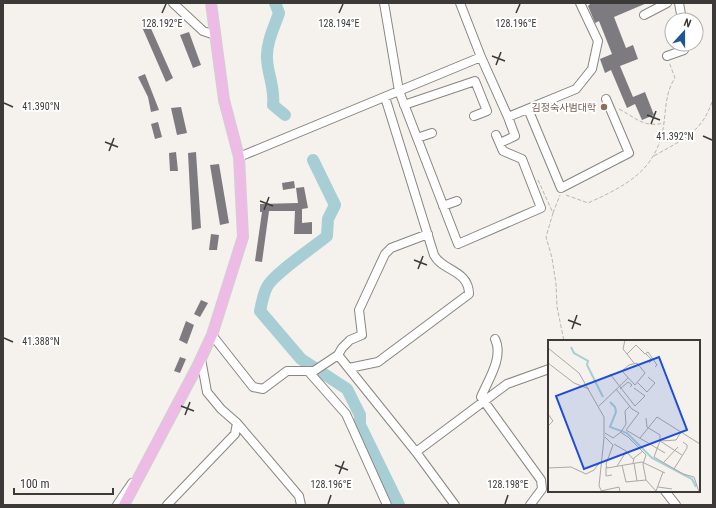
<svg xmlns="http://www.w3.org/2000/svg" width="716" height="508" font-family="'Roboto Condensed','Noto Sans KR',sans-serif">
<rect width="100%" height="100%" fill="#f5f1ed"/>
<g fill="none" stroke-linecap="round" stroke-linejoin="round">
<path stroke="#a7ced5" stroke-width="12" d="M275,3L279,13C274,28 266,43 267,59C268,76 275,88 273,105L285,115
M313,160L335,205L328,219L327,236C314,247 272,275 267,287C263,294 262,303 260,311L301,359L347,389L360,415V425L399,505"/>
</g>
<path fill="#7e7b80" d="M591,3H647L614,17L626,48L633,45L638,59L620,66L633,97L645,92L654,115L642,120L635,104L627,108L611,70L605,73L600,59L612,54L599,21L595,23L588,6Z
M149,24L173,78L166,82L142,27Z
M189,32L201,65L193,68L180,35Z
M145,74L159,110L151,112L148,97L138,77Z
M181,107L187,133L177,135L171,108Z
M158,122L162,137L155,139L151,124Z
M176,152L178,171H170L169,153Z
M196,152L201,228L192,230L188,153Z
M219,164L229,223L220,225L210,165Z
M294,181L295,188L283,190L282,183Z
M304,187L308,208L302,209V223L312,222V234H294L295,211H269L262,262L255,261L262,212H260V204L298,203L296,188Z
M211,234L219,235L217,250H209Z
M201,300L208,303L200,317L194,314Z
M186,321L194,325L187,344L179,340Z
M180,357L186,359L180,373L174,371Z"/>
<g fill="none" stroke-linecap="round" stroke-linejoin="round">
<defs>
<path id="minor" d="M173,3L203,31L215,35
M384,3L399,91L458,244L541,208L522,159L503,151L496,135
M460,3L481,57L508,117L576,89L592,69L598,41L580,3
M679,3L682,20
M644,15L667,3
M667,56L684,50L685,44
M404,105L475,81L487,111L474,116
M528,109L561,188L629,153L606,99
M417,138L432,133
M500,143L515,136L508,117
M239,157L481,57
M443,206L457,201
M212,335L253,387L263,389L287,371H314L338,355L342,348L350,340L362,335L359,310L385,254L391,248L428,234
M495,339C504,357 488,380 481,397L541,480L542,489L530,505
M338,355L416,452L455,505
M349,368L378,362L469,294C469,270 442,271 434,255L385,97
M308,371L346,414L387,505
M237,423L299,496L301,505
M416,452L507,384L549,369
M665,491L676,505
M117,505L132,483
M167,505L235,434L237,423L221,409L207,392L201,359"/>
<path id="major" d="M124,505L197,367L212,335L243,237L239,157L224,100L211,3"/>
</defs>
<use href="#minor" stroke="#898581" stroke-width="10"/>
<use href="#major" stroke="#d0d0cf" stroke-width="12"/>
<path stroke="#b9b6b3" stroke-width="1" stroke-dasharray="4 2" stroke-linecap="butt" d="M619,109C636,118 644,128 664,123
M654,156C681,140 701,134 712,102
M538,180L553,213L546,237L552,258L556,284L557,307L564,341
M566,195L588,203C628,185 658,169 664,123C666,107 666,91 675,78L669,62
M553,213L560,195"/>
<use href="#minor" stroke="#fff" stroke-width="8"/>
<use href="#major" stroke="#eebbe6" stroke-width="10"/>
</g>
<path fill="none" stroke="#3b3a38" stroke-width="1.5" d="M162,13L166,4M339,13L343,4M516,13L520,4M492,56L505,61M496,65L501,52M4,103L13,107M647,115L660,120M651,124L656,111M703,136L712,140M105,142L118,147M109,151L114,138M260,201L273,206M264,210L269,197M414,260L427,265M418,269L423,256M568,320L581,325M572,329L577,315M4,338L13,342M181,406L194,411M185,415L190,402M335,465L348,470M339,474L344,461M328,504L331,495M505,504L508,495"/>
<circle fill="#8d6e63" stroke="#fff" stroke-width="1.5" cx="604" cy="107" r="4"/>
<g text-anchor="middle" stroke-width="4" stroke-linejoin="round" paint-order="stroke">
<g font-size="10" fill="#785e54" stroke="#fff" text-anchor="end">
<text x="596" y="111">김정숙사범대학</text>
</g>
</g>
<g transform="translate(548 340)">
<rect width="152" height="152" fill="#f5f1ed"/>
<path fill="none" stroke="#a7ced5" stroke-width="2" d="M23,7L26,13L40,21L39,25L55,57M62,62L67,67L68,72L62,87L79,93L104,118L144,139L148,147"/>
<path fill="none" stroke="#aba8a5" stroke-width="1" d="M77,0L75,9L86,23M0,8L31,33L56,77V98L51,146L54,152M79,14L88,5L97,14L100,12L109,25L107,27M98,14L104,20L101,23M0,23L26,43L41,49M89,23L97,33L87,45L74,31L81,25ZM62,34L87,66L97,56L86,48M90,43L99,52L107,43L100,37M68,49L84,69L91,73L78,90M72,49L80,42L84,45L82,47M51,66L80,38M0,74L5,81L0,86M98,78L99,87L112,95V101L134,115M78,90L117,113M72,92L80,97L98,115L95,124L98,140M133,92L128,100L112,101L106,117L135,134L146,137L151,152M57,93L65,98L73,92L78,84L77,71L82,66M57,97L65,105L58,124L59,128L94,122L117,133M92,98L109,77L152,104M66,104L78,111L85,119M116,122L130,107M85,123L86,118L95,111M86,123L89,141M74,125L78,142L98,140L108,151M69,126L78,112M58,127V136L64,135M0,128L23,127L38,134L46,130L52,122M126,129L139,108V105L135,102M110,147L124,149M53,151L71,147L72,152M108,151L115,132"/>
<path fill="#1d4ed8" fill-opacity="0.15" stroke="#1d4ed8" stroke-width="2" d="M111,17L139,90L36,129L8,56Z"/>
<rect width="152" height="152" fill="none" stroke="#3b3a38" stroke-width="2"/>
</g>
<g font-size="10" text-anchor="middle" fill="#3b3a38" stroke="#fff" stroke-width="4" stroke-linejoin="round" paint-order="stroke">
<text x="162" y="27">128.192°E</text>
<text x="339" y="27">128.194°E</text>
<text x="516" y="27">128.196°E</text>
<text x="41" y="110">41.390°N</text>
<text x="675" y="140">41.392°N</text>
<text x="41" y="345">41.388°N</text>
<text x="331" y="488">128.196°E</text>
<text x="508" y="488">128.198°E</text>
</g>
<rect width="716" height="508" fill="none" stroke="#3b3a38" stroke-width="8"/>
<g transform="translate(684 32) rotate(21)"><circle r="19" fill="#ffffff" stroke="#b1b0af"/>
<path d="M0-3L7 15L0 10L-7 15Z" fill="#20578f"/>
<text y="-6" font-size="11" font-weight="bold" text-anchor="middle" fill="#3b3a38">N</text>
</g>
<path d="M14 488v6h99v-6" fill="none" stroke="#3b3a38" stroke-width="2"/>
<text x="20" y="488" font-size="12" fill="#3b3a38" stroke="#ffffff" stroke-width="3" paint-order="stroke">100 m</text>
</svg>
